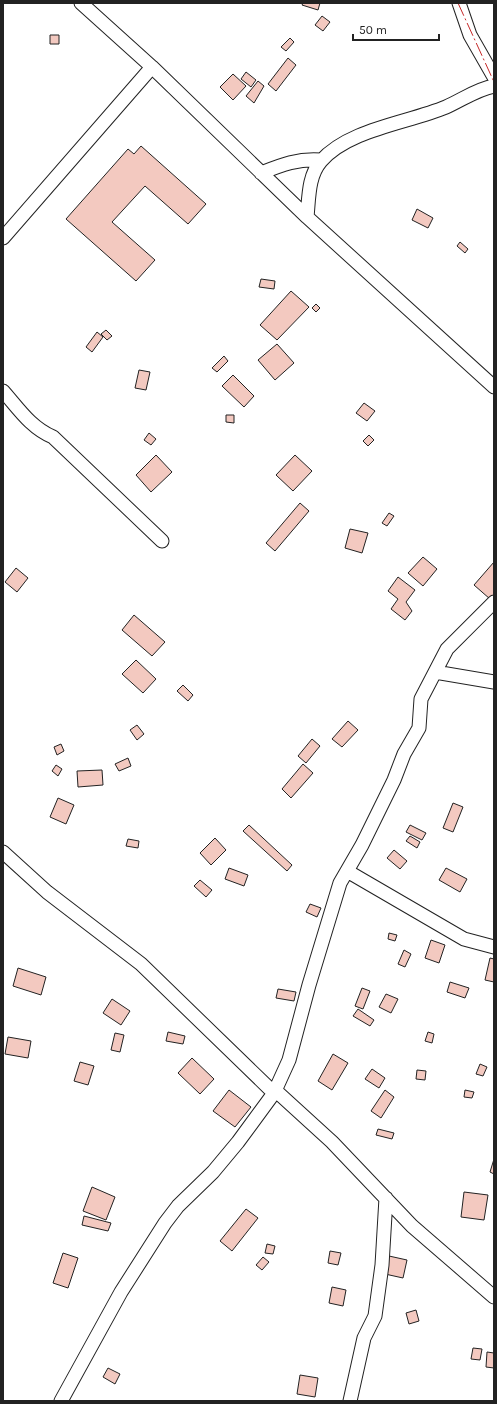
<svg xmlns="http://www.w3.org/2000/svg" width="497" height="1404" font-family="Karla,sans-serif">
<rect width="100%" height="100%" fill="#fff"/>
<path fill="#f3c9c0" stroke="#222" d="M303,3H320L318,10L302,5Z
M322,16L330,22L323,31L315,25Z
M50,35H59V44H50Z
M290,38L294,42L286,51L281,47Z
M288,58L296,65L276,91L268,84Z
M246,72L256,80L251,87L241,79Z
M233,74L246,86L233,100L220,87Z
M258,81L264,86L254,103L246,96Z
M141,146L206,204L188,224L145,186L112,222L155,260L136,281L66,219L128,149L134,154Z
M417,209L433,218L428,228L412,220Z
M460,242L468,249L465,253L457,246Z
M261,279L275,281L274,289L259,287Z
M291,291L309,307L277,340L260,325Z
M316,304L320,308L316,312L312,308Z
M106,330L112,336L107,340L101,334Z
M97,332L103,337L92,352L86,347Z
M277,344L294,363L275,380L258,360Z
M224,356L228,361L217,372L212,368Z
M139,370L150,372L146,390L135,388Z
M233,375L254,396L244,407L222,386Z
M364,403L375,411L367,421L356,413Z
M226,415H234V423L226,422Z
M149,433L156,439L151,445L144,440Z
M369,435L374,440L368,446L363,441Z
M156,455L172,472L151,492L136,475Z
M295,455L312,471L293,491L276,475Z
M300,503L309,511L275,551L266,543Z
M389,513L394,516L387,526L382,523Z
M350,529L368,533L362,553L345,548Z
M423,557L437,569L423,586L408,573Z
M494,562V595L490,599L474,585Z
M16,568L28,578L17,592L5,582Z
M398,577L415,590L406,602L412,611L405,620L391,609L398,599L388,591Z
M134,615L165,642L152,656L122,630Z
M136,660L156,679L143,693L122,674Z
M183,685L193,695L188,701L177,691Z
M348,721L358,730L342,747L332,739Z
M137,725L144,734L137,740L130,730Z
M312,739L320,746L306,763L298,756Z
M61,744L64,751L57,755L54,747Z
M128,758L131,766L119,771L115,764Z
M303,764L313,773L291,798L282,789Z
M56,765L62,769L58,776L52,771Z
M102,770L103,785L78,787L77,771Z
M58,798L74,805L66,824L50,817Z
M453,803L463,807L453,832L443,828Z
M249,825L292,865L287,871L243,831Z
M410,825L426,833L422,840L406,832Z
M410,836L420,842L417,848L406,841Z
M215,838L226,850L211,865L200,853Z
M128,839L139,841L138,848L126,846Z
M394,850L407,861L400,869L387,858Z
M229,868L248,875L244,886L225,879Z
M446,868L467,879L460,892L439,880Z
M200,880L212,890L206,897L194,886Z
M310,904L321,908L317,917L306,912Z
M389,933L397,935L395,941L388,939Z
M431,940L445,945L439,963L425,958Z
M404,950L411,954L405,967L398,964Z
M490,958L494,959V982L485,980Z
M18,968L46,977L41,995L13,986Z
M450,982L469,988L465,998L447,992Z
M362,988L370,991L363,1009L355,1006Z
M278,989L296,992L294,1001L276,998Z
M386,994L398,999L391,1013L379,1007Z
M112,999L130,1011L121,1025L103,1013Z
M358,1009L374,1020L370,1026L353,1016Z
M168,1032L185,1036L183,1044L166,1041Z
M428,1032L434,1034L432,1043L425,1041Z
M115,1033L124,1035L120,1052L111,1050Z
M8,1037L31,1041L28,1058L5,1054Z
M333,1054L348,1063L332,1090L318,1081Z
M192,1058L214,1079L200,1094L178,1073Z
M80,1062L94,1066L88,1085L74,1081Z
M480,1064L487,1067L483,1076L476,1074Z
M372,1069L385,1078L379,1088L365,1079Z
M417,1070L426,1071L425,1080L416,1079Z
M229,1090L251,1107L235,1127L213,1111Z
M385,1090L394,1097L381,1118L371,1111Z
M465,1090L474,1092L472,1098L464,1097Z
M378,1129L394,1133L392,1139L376,1135Z
M494,1159V1174L490,1172Z
M92,1187L115,1197L106,1220L83,1211Z
M464,1192L488,1195L484,1220L461,1217Z
M246,1209L258,1218L232,1251L220,1241Z
M84,1216L111,1223L108,1231L82,1225Z
M267,1244L275,1246L273,1254L265,1253Z
M330,1251L341,1253L338,1265L328,1263Z
M63,1253L78,1258L68,1288L53,1283Z
M389,1256L407,1260L403,1278L385,1274Z
M263,1257L269,1262L262,1270L256,1265Z
M332,1287L346,1290L343,1306L329,1303Z
M416,1310L419,1321L409,1324L406,1313Z
M473,1348L482,1349L480,1360L471,1359Z
M487,1352L494,1353V1368L486,1367Z
M108,1368L120,1374L115,1384L103,1377Z
M300,1375L318,1378L315,1397L297,1394Z"/>
<g fill="none" stroke-linecap="round" stroke-linejoin="round">
<defs>
<path id="minor" d="M81,3L152,67L307,217L494,387
M459,3L470,35L494,77
M261,173C281,165 299,158 321,160
M307,217C309,198 308,176 321,161C349,129 408,123 446,107C462,100 477,89 494,86
M3,238L152,67
M3,391C18,408 31,428 53,437L162,541
M435,672L494,682
M3,852L47,892L141,964L274,1093L289,1060L309,985L340,883L362,845L394,780L404,754L419,728L421,699L447,649L494,602
M347,871L464,939L494,947
M275,1090L332,1142L412,1226L494,1297
M61,1401L121,1292L165,1223L178,1206L213,1172L238,1142L274,1093
M350,1401L364,1338L375,1316L382,1265L386,1198"/>
</defs>
<use href="#minor" stroke="#222" stroke-width="15"/>
<use href="#minor" stroke="#fff" stroke-width="13"/>
<path stroke="#c62828" stroke-width="1" stroke-dasharray="14 3 2 3" stroke-linecap="butt" d="M458,3L494,82"/>
</g>
<rect width="497" height="1404" fill="none" stroke="#222222" stroke-width="8"/>
<path d="M353 34v6h86v-6" fill="none" stroke="#222222" stroke-width="2"/>
<text x="359" y="34" font-size="12" fill="#222222" stroke="#ffffff" stroke-width="3" paint-order="stroke">50 m</text>
</svg>
